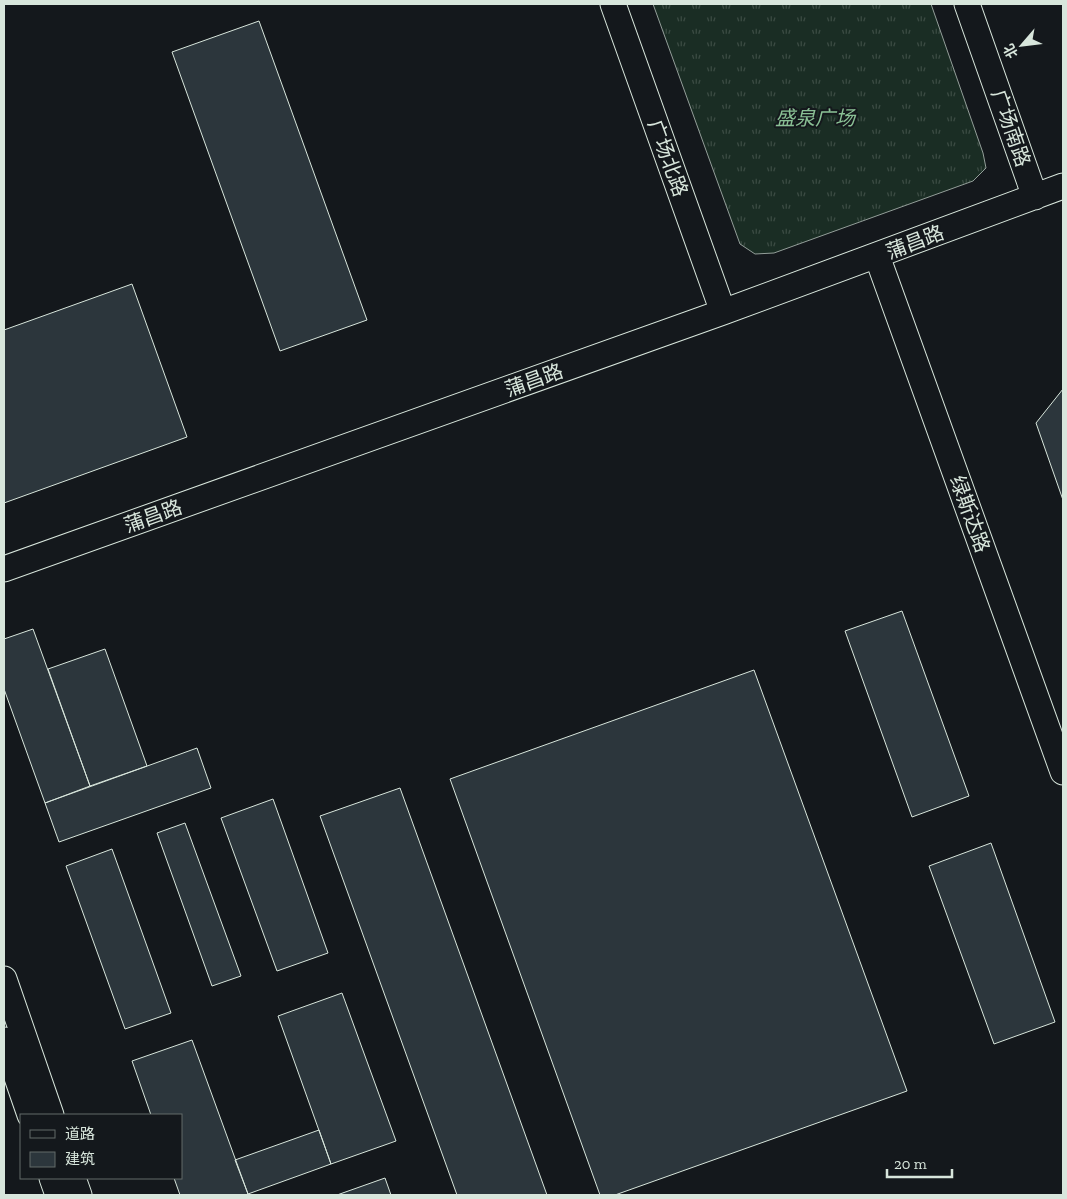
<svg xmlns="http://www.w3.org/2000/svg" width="1067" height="1199" font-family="'Zilla Slab','Noto Sans SC',serif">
<defs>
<pattern id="grass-tufts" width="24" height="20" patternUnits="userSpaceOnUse" patternTransform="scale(1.25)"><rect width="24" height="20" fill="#1a2d24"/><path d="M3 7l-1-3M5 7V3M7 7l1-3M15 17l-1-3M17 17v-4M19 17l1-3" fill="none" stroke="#3b4b43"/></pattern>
</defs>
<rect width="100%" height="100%" fill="#14181c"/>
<path fill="url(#grass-tufts)" stroke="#939e99" d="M653,4H931L983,153L986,168L973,181L774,253L755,254L740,244Z"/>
<path fill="#2c363c" stroke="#d8e6dc" d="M259,21L367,320L280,351L172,52Z
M132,284L187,437L4,503V330Z
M1063,389V500L1036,423Z
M902,611L969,796L912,817L845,631Z
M33,629L90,786L45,803L4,689V639Z
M105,649L147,766L90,786L48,669Z
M754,670L907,1091L615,1195H600L450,779Z
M197,748L211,788L59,842L45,803Z
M400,788L547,1195H457L320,816Z
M273,799L328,953L277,971L221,818Z
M185,823L241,976L212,986L157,833Z
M991,843L1055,1022L994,1044L929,866Z
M112,849L171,1013L125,1029L66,866Z
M342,993L396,1141L331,1164L278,1016Z
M192,1040L248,1194L245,1195H180L174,1178H181V1115H151L132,1061Z
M319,1130L331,1164L248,1194L235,1160Z
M385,1178L391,1195H337Z"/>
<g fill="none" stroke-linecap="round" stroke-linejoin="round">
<defs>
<path id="minor" d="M613,4L723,312
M967,4L1035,197
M877,256L1063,772
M4,569L723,312L1063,186
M4,979L51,1115
M4,1040L30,1115
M52,1178L58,1195
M73,1178L79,1195"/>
</defs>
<use href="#minor" stroke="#d8e6dc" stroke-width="27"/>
<use href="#minor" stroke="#14181c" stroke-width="25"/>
</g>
<g text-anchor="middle" stroke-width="4" stroke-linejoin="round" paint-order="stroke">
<g font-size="20" font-style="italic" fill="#8ac095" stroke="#14181c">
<text x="815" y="125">盛泉广场</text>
</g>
<g font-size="20" fill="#d8e6dc" stroke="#14181c">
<text transform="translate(1011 128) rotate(71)" y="7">广场南路</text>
<text transform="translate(668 158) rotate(70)" y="7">广场北路</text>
<text transform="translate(915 242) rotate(-21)" y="7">蒲昌路</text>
<text transform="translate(534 380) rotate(-20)" y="7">蒲昌路</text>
<text transform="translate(970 514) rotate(70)" y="7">绿斯达路</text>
<text transform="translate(153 516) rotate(-20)" y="7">蒲昌路</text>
</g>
</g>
<rect width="1067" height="1199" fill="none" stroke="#d8e6dc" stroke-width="10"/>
<rect x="20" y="1114" width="162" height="65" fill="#14181c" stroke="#626a69"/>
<rect x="30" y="1130" width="25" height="8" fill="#14181c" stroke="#626a69"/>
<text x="65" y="1139" font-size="15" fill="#d8e6dc">道路</text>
<rect x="30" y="1152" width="25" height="15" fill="#2c363c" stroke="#626a69"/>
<text x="65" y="1164" font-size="15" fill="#d8e6dc">建筑</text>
<g transform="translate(1022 45) rotate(242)" stroke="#14181c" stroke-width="4" paint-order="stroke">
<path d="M0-4L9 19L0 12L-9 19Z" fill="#d8e6dc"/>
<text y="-8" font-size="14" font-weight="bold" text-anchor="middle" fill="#d8e6dc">北</text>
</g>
<path d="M887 1169v8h65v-8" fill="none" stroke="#d8e6dc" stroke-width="2.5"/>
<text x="894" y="1169" font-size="15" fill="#d8e6dc" stroke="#14181c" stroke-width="4" paint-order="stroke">20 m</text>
</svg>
